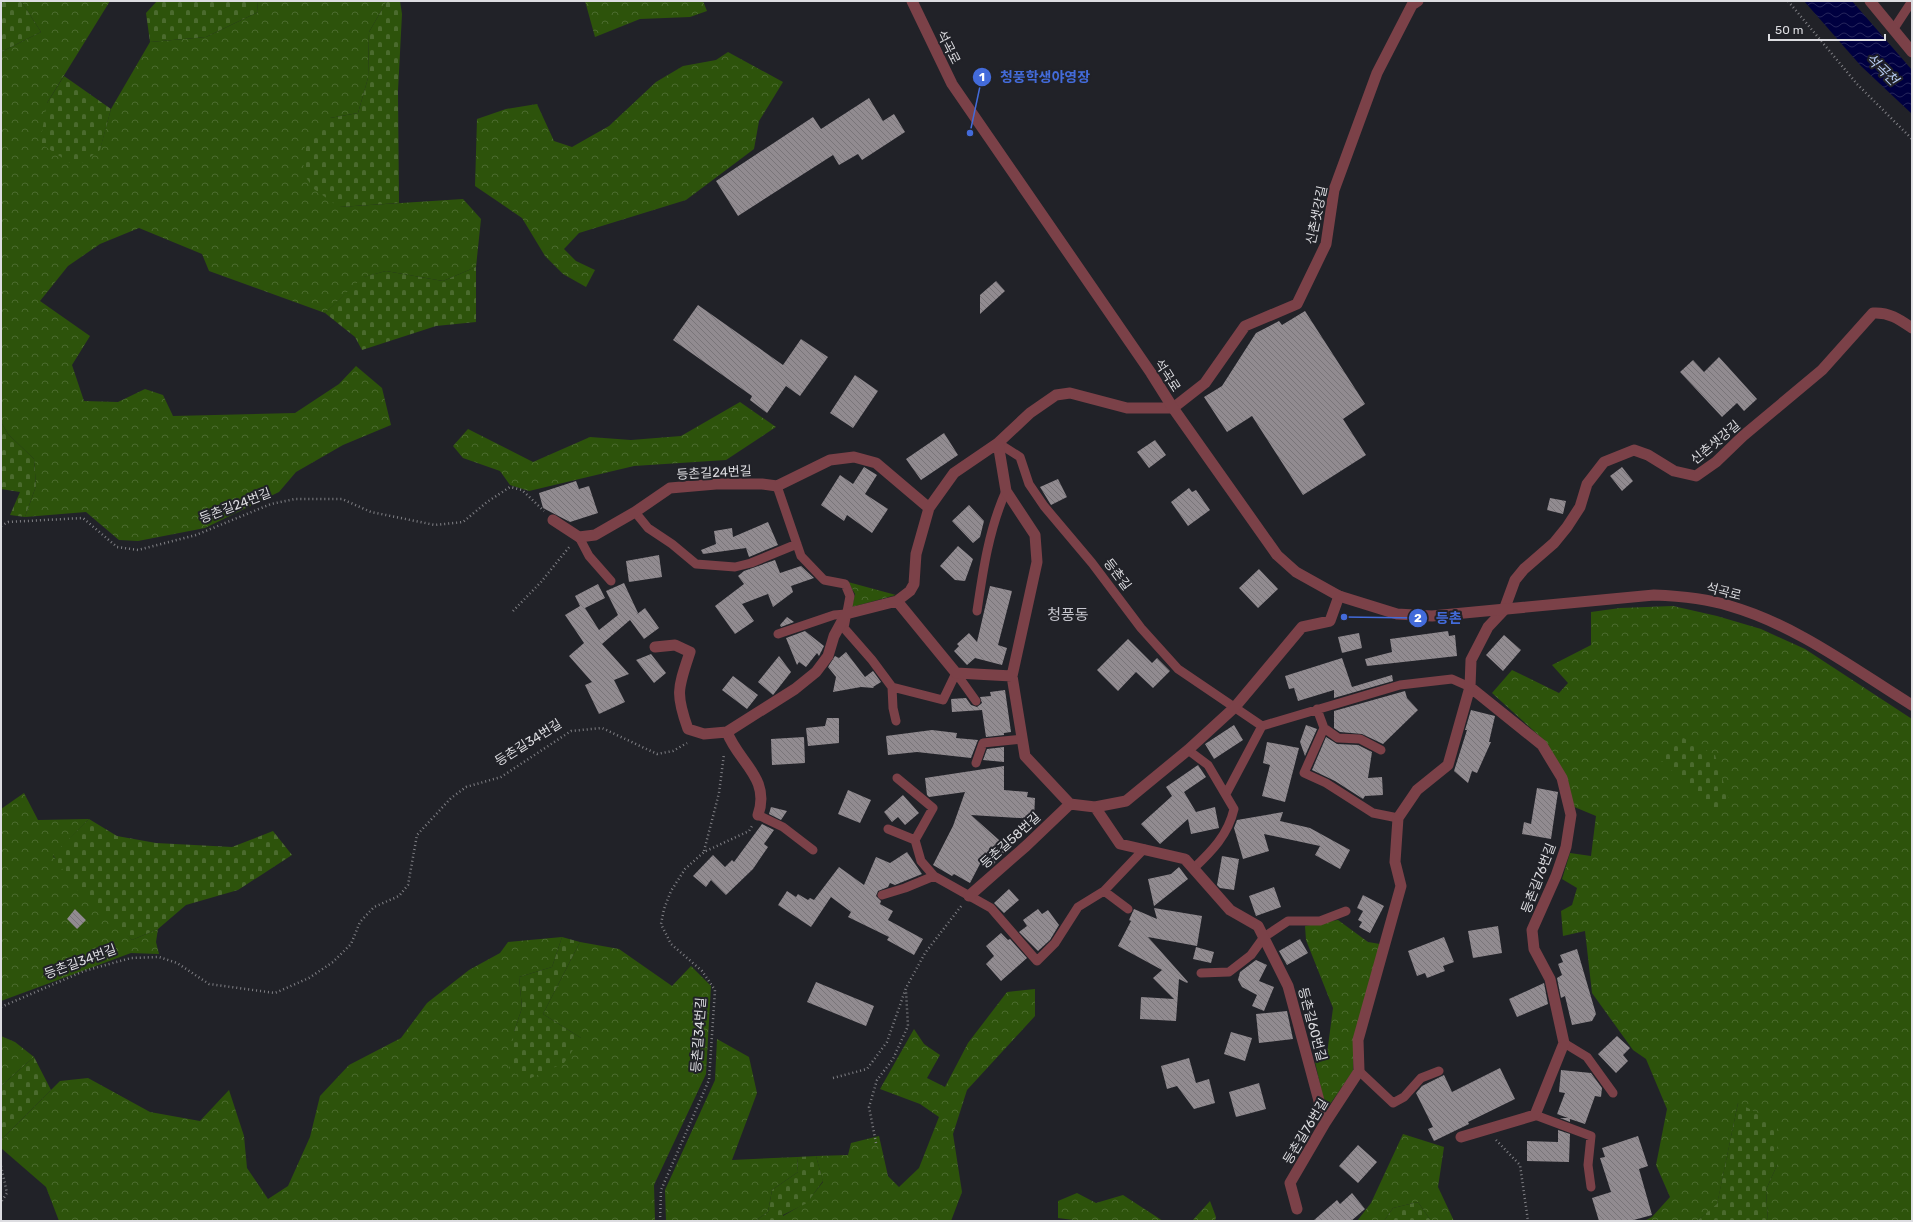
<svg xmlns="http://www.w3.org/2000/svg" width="1913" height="1222" font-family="Rubik,'Noto Sans KR',sans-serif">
<defs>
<pattern id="forest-crowns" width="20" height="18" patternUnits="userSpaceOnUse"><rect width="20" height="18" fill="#2d530b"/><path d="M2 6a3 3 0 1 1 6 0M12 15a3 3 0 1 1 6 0" fill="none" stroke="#4b6b2e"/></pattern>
<pattern id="cemetery-stones" width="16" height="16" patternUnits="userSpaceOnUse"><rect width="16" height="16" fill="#2d530b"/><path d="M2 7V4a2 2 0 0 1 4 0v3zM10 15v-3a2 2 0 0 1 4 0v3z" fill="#4b6b2e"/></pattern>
<pattern id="water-waves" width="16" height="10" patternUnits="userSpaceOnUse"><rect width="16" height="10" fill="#000040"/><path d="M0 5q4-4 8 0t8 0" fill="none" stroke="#25255b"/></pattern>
<pattern id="building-back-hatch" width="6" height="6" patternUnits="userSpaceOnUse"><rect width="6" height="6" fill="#918b90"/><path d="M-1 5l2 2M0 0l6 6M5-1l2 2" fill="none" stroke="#797579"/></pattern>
</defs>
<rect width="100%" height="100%" fill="#212228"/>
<path fill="url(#forest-crowns)" d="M21,1H110L47,103L100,149L111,109L150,42L206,37L258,12L257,1H387L369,32L368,78L358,113L330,118L339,207L463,199L481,219L476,267L443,281L386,271L364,277L325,313L209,271L202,254L139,228L100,244L68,266L40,301L90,336L72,365L84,401L118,402L145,389L163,395L173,416L295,413L339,384L356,366L382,388L391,425L343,445L296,472L279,492L205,528L138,541L119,540L86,512L25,517L36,486L34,459L8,434L1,422V52L41,32Z
M585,1H703L707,11L690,17L640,19L595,37Z
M728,52L783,82L759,121L754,149L686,200L579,233L564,249L576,261L595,270L586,287L563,274L545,256L522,218L475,186L477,119L506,109L537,104L554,141L572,147L609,126L656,82L683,66L716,60Z
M740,402L776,427L726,460L634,466L529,491L510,485L500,471L463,458L453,446L468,429L533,462L590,437L631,440L681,436Z
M848,582L896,595L852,607L855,594Z
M1673,606L1717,616L1761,629L1805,649L1912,719V1221H1768L1766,1190L1777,1165L1738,1103L1717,1205L1697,1221H1644L1652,1217L1670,1197L1656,1165L1667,1109L1646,1059L1633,1050L1592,993L1585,931L1563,936L1561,911L1572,905L1577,888L1562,879L1570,853L1591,856L1596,816L1572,806L1546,742L1492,693L1512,670L1559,693L1568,683L1552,665L1591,645V612L1620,608Z
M24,793L38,820L89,819L53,856L132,940L158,929L156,942L159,954L131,953L1,1001V809Z
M1338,920L1368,942L1380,944L1354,1041L1353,1071L1326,1110L1315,1062L1327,1054L1333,1008L1306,940L1305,926Z
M562,937L552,967L519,977L522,1008L514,1032L581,1038L543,1014L580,942L619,949L672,986L691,966L711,986L706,1074L654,1185L655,1221H59L46,1187L1,1148V1140L60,1081L88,1078L150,1112L200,1121L229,1090L244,1136L247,1168L268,1199L288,1186L310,1137L320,1096L349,1065L401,1038L427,1003L469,970L500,953L508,942Z
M1035,989V1016L967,1090L953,1134L962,1192L951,1221H783V1216L807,1202L823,1182L816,1156L848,1155L851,1143L879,1136L888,1176L899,1187L919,1168L939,1117L920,1104L880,1089L914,1029L924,1044L940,1055L927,1078L945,1087L968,1043L1007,992Z
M1,1036L15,1042L34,1057L1,1086Z
M717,1039L749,1057L757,1093L732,1160L797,1157L798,1172L772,1190L768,1212L755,1221H666L665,1190L715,1080Z
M1403,1134L1444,1147L1438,1187L1454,1221H1431L1418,1202L1393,1208L1384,1221H1357L1371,1203Z
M1077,1193L1096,1203L1123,1195L1163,1221H1081L1058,1218V1201Z
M1210,1201L1216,1217L1215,1221H1192Z"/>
<path fill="url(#cemetery-stones)" d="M1,1H21L41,32L1,52Z
M157,1H257L258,12L206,37L150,42L146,13Z
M387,1H400L402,14L398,91L399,203L339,207L314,189L303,173L305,142L330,118L358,113L368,78L369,32Z
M64,76L111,109L100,150L76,167L40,143L47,103Z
M476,267V322L436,326L362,350L355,337L325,313L363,277L386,271L443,281Z
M1,422L8,434L34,459L36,486L25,517L10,515L20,492L1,489Z
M1678,735L1715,755L1729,800L1714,811L1660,759Z
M89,819L117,836L156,843L232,847L273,831L292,855L238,890L186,905L158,929L132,940L75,888L53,855Z
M562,937L580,942L543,1014L581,1038L564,1063L524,1081L509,1068L514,1032L522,1008L519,977L552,967Z
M34,1057L51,1090L1,1140V1086Z
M1738,1103L1777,1123V1165L1766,1190L1768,1221H1697L1717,1204Z
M816,1156L823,1181L807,1203L783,1215V1221H755L768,1212L772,1190L798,1172L797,1157Z
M1418,1202L1431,1221H1384L1393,1208Z"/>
<path fill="url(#water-waves)" d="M1804,1H1852L1912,70V114L1861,66Z"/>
<path fill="url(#building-back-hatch)" d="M869,98L883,121L894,114L905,132L862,160L858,154L839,165L833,155L738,216L716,181L813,117L821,129Z
M996,281L1005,291L980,314V295Z
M698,305L783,365L801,339L828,357L800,396L786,386L767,413L750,400L752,396L673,340Z
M1305,311L1365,404L1343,419L1366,455L1303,495L1252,416L1227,432L1204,397L1222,386L1256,333L1279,321L1282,325Z
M1719,357L1757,399L1744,411L1737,403L1722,417L1680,372L1693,360L1704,372Z
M855,375L878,391L853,428L830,413Z
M944,433L958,455L921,480L906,459Z
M1155,440L1166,455L1149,468L1137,452Z
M864,467L877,475L865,494L888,509L872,533L847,515L844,521L821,505L840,475L853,484Z
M1622,467L1633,481L1622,491L1610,476Z
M1058,479L1067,497L1051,505L1040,487Z
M576,481L579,489L589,486L598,513L570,522L543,508L539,493Z
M1189,488L1192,492L1196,490L1210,510L1188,526L1171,502Z
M1550,498L1566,501L1563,514L1547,510Z
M969,505L984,521L980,537L973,543L952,521Z
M768,522L778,545L749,557L746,548L703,554L701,550L716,544L714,531L732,528L733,537Z
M958,546L973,559L965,581L955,580L940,566Z
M659,555L662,577L629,582L626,561Z
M775,560L780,573L801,566L814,578L791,586L793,592L773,607L768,594L742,604L754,621L735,634L715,606L744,584L738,576L744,571Z
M1259,569L1278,589L1258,608L1239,588Z
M624,583L638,613L636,615L645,608L659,628L644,639L630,620L602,644L629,674L614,680L625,702L599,714L585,685L592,682L569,656L584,643L565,615L580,606L575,596L598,584L605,598L585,608L599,630L618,615L606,591Z
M990,586L1012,591L998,645L1007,648L1002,665L975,658L967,665L954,651L959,646L957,644L969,633L977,642Z
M787,617L794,622L781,627L780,625Z
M805,631L824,646L819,656L817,653L806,667L799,662L797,665L786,638Z
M1448,631L1449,636L1455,635L1457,656L1367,666L1365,659L1392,652L1390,639Z
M1359,633L1362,648L1342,653L1338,637Z
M1504,635L1521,650L1503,671L1486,655Z
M1128,639L1152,663L1157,658L1170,671L1153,688L1136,672L1118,691L1097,670Z
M846,652L865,677L873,671L881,682L873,687L874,688L861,687L833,692L836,677L828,667L835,656L839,658Z
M651,654L666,673L654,683L636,660Z
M779,656L791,672L773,695L758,682Z
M1342,658L1352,687L1392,675L1393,681L1334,698V690L1298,701L1294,688L1289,689L1285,676Z
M733,676L758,695L747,709L722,690Z
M1005,690L1011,732L1004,733V735L986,737L982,710L952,712L951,699L966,698L971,705L977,707L982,703L980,697L991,696L990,692Z
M1405,691L1407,698L1418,710L1383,744L1362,734L1340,732L1334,728V711Z
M1471,710L1495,716L1489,742H1491L1477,773L1472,771L1468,783L1454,771L1467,730H1465Z
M827,718H839V743L808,746L806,728L825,726Z
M1234,725L1243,740L1214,759L1205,744Z
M1306,725L1317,729L1305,756L1300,742Z
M932,730L957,733L956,738L978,740L971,758L917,752L888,755L886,736Z
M804,737L805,763L772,765L771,739Z
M1326,737L1337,744L1358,745L1372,752L1368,778L1382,777L1383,795L1365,796L1363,799L1335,781L1312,770Z
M1267,742L1299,748L1285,802L1262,796L1270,765L1263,763Z
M1004,747V762L983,760L987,749Z
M1198,765L1206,777L1184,792L1196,812L1215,807L1219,828L1191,834L1188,819L1160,844L1141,824L1172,796L1166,787Z
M1004,766V790L1028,792L1027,797L1035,798L1034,819L971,815L1008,848L992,866L983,858L970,883L954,874L952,876L933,865L953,826L965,792L929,797L927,795L925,778Z
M1537,788L1558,792L1551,839L1522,834L1524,822L1531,824Z
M848,790L871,800L860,823L838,814Z
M903,795L919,813L905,825L898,817L892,822L884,812Z
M771,807L787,811L781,820L769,814Z
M1283,812L1280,821L1310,828L1350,850L1340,869L1315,855L1320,846L1264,834L1269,851L1243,859L1234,828L1237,820Z
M762,824L774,830L764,844L768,847L753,869L726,895L711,880L706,887L693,876L713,855L725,867L732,860L734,862Z
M907,852L922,874L895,885L890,883L888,887L878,891L876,896L881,901L880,904L893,911L888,920L923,939L914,955L887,940L889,937L848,917L851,912L831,897L811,927L778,905L787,891L796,897L798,894L808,900L810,898L814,900L839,867L864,885L876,857L890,863Z
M1222,856L1239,859L1234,890L1220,888L1217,885Z
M1179,867L1188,879L1154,906L1148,879L1171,874Z
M1274,887L1281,907L1256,916L1249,896Z
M1009,889L1019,900L1004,913L994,903Z
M1363,895L1384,906L1370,933L1359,927L1362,922L1358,920L1363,911L1357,908Z
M1154,908L1202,916L1197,946L1148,937L1188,982L1187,983L1179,979L1176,1021L1140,1019L1141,997L1174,999L1153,978L1162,970L1118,946L1131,921L1129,920L1134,909L1157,919Z
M75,909L86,920L77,929L67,919Z
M1038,909L1042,914L1048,910L1059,925L1050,940L1038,951L1019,932L1027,926L1023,920Z
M1498,926L1502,953L1473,958L1468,931Z
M1001,933L1008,940L1010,939L1027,958L1001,981L986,964L994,956L986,946Z
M1444,937L1454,962L1443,966L1445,971L1427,978L1425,973L1417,976L1408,951Z
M1300,939L1308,953L1287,965L1279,951Z
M1196,947L1214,952L1211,963L1193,959Z
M1577,949L1596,1014L1592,1021L1572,1025L1565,996L1561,998L1557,978L1562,975L1558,964L1563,962L1560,955Z
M1256,960L1267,965L1259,981L1274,987L1264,1011L1252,1006L1257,995L1242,987L1238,980L1240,972Z
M816,982L874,1006L866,1026L807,1002Z
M1544,983L1548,1004L1517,1017L1509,999Z
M1287,1011L1293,1039L1259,1043L1256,1014Z
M1231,1032L1252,1038L1245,1061L1224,1054Z
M1617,1036L1630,1048L1623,1055L1628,1061L1616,1073L1598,1054Z
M1189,1058L1196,1083L1209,1079L1215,1103L1194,1109L1177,1086L1167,1089L1161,1066Z
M1500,1068L1515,1099L1468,1122L1469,1124L1434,1141L1428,1129L1433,1127L1416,1093L1422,1086L1444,1075L1452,1092Z
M1561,1070L1591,1073L1602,1088L1601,1097L1595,1096L1585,1124L1570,1119V1122L1560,1118H1568L1557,1114L1565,1093L1559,1092Z
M1259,1083L1266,1109L1236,1117L1229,1092Z
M1558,1130L1570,1134L1569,1162L1527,1161V1141L1558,1142Z
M1638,1136L1648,1166L1639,1169L1652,1215L1630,1221H1599L1592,1198L1611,1192L1600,1158L1605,1157L1602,1148Z
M1358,1145L1377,1162L1358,1183L1339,1166Z
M1352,1193L1365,1209L1351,1221H1313L1337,1200L1340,1204Z"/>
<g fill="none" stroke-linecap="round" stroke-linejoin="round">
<path stroke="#818186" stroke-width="2.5" stroke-dasharray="1 3" stroke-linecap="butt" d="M1788,1L1857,84L1912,139
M1,526L8,522L83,518L117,547L138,550L196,535L271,504L295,499H342L371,512L435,525L463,522L487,502L510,487L522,490L544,511
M513,611L541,582L570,546
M704,851L719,793L724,754
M1,1007L84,971L131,958L159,957L177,963L209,984L275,993L309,978L333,962L351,944L360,922L374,907L399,896L408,885L417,835L451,798L466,787L501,777L571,731L602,728L657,754L673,751L687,743
M833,1078L867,1069L887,1042L906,988L925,953L962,905
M1496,1140L1520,1165L1528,1221
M876,1143L869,1107L877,1080L893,1059L908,1026L906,991
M1,1166L7,1193L1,1202
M660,1221L661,1190L709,1080L715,990L702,971L671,944L661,924L664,909L671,891L685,869L704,852L749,831L752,826"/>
<path stroke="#7b4148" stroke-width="9" d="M1893,30L1912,1
M998,443L1020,457L1029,484L1044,506L1092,563L1141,628L1178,669L1262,726L1400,685L1452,679L1470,687
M777,486L801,556L824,580L845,584L850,596L844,628L872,660L892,687L943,700L956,673L976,701
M635,512L648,528L672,544L696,564L735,567L751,563L797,544
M579,537L589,556L611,581
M977,611C983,570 989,529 1006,491
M778,634L834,615L846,614
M892,687L893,708L896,721
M1317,709L1324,728L1304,773L1326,783L1373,813L1398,818
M1324,728L1338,738L1360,739L1381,750
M1188,750L1208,765L1234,809C1228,835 1212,851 1193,869
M976,763L983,743L1022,739
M897,778L933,808L915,840L921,861L934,876L991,908L1037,961L1055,943L1078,907L1104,891L1144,849
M1226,794L1262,726
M758,815L783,827L813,850
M888,829L915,840
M1104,891L1128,909
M882,895L905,888L934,876
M1201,973L1229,972L1251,955L1264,937L1288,921H1320L1346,911
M1564,1043L1587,1057L1613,1093
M1359,1071L1393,1103L1404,1097L1421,1078L1439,1071
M1535,1115L1591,1136L1588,1165L1591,1187"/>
<path stroke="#7b4148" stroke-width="11" d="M1870,1L1912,52
M998,443L1006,491L1035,535L1037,562L1012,676
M553,520L579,537L595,535L635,512L670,488L716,484H762L777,486L830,460L854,457L876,463L929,508
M1339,596L1330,621L1302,627L1235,707L1188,750L1126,801L1095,807L1070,804L1025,756L1012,676L956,673L897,601L910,591L914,584L916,554L929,508L954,473L998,443L1030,413L1056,395L1070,393L1127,408H1173L1205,383L1245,326L1297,304L1326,244L1334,190L1377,73L1412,5L1418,1
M655,647L675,645L690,652C678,688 675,693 688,729L704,734L727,732L795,689L816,672L828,656L834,636L846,614L897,601
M727,732C738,762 771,778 758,815
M1095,807L1120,844L1185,859L1230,910L1258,926L1288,986L1325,1123
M969,896L1026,846L1070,804
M1461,1137L1535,1115L1564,1043L1550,979L1534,949L1532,930L1556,876L1566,847L1571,815L1562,778L1542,745L1470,687
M1297,1209L1290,1183L1325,1123L1359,1071L1358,1040L1401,886L1395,862L1398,818L1417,790L1448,765L1470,687L1471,660L1488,627L1504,610L1515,580L1524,569L1554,543L1567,527L1580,507L1587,484L1604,462L1634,450L1648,455L1674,471L1696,476L1716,462L1743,436L1822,370L1873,313C1889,312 1899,319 1912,328"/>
<path stroke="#7b4148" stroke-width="11" d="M912,1L952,84L1151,373L1173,408L1277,555L1296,572L1339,596L1397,614L1432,616L1654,595C1680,596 1705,598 1730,606C1796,625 1854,669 1912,705"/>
</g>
<g text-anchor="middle" stroke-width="4" stroke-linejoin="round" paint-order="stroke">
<g font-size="13" fill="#dddde1" stroke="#212228">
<text transform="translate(949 47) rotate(63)" y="5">석곡로</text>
<text transform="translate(1316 215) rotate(-78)" y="5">신촌샛강길</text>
<text transform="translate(1168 375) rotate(57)" y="5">석곡로</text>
<text transform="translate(1715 442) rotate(-40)" y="5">신촌샛강길</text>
<text transform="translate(714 472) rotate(-3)" y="5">등촌길24번길</text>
<text transform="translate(235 505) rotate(-21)" y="5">등촌길24번길</text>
<text transform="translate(1118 574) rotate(53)" y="5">등촌길</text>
<text transform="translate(1724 591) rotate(14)" y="5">석곡로</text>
<text transform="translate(528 742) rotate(-32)" y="5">등촌길34번길</text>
<text transform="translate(1010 840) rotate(-42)" y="5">등촌길58번길</text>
<text transform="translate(1538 878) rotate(-69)" y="5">등촌길76번길</text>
<text transform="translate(80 961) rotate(-20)" y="5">등촌길34번길</text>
<text transform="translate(1313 1024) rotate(75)" y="5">등촌길60번길</text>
<text transform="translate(698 1035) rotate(-86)" y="5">등촌길34번길</text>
<text transform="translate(1305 1131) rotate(-59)" y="5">등촌길76번길</text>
</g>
<g font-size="14" font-style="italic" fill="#b5caf1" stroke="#212228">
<text transform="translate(1882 69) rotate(44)" y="5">석곡천</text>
</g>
<g font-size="15" fill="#c6c6ce" stroke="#212228">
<text x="1068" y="620">청풍동</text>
</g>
</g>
<path fill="none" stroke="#436bda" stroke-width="1.5" d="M970 133L982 77M1344 617L1418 618"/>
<g fill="#436bda" stroke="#212228" stroke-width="1.5">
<circle cx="970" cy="133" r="4"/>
<circle cx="1344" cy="617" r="4"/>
<circle cx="982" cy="77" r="10"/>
<circle cx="1418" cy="618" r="10"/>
</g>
<g font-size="12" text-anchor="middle" font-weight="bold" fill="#fff">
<text x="982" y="81">1</text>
<text x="1418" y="622">2</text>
</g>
<g font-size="14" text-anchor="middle" font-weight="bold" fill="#436bda" stroke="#212228" stroke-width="4" stroke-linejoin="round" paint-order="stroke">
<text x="1045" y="82">청풍학생야영장</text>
<text x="1449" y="623">등촌</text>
</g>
<rect width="1913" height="1222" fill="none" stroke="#dddde1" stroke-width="4"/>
<path d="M1769 34v6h116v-6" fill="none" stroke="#dddde1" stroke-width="2"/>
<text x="1775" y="34" font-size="12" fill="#dddde1" stroke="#212228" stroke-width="3" paint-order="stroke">50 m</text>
</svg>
